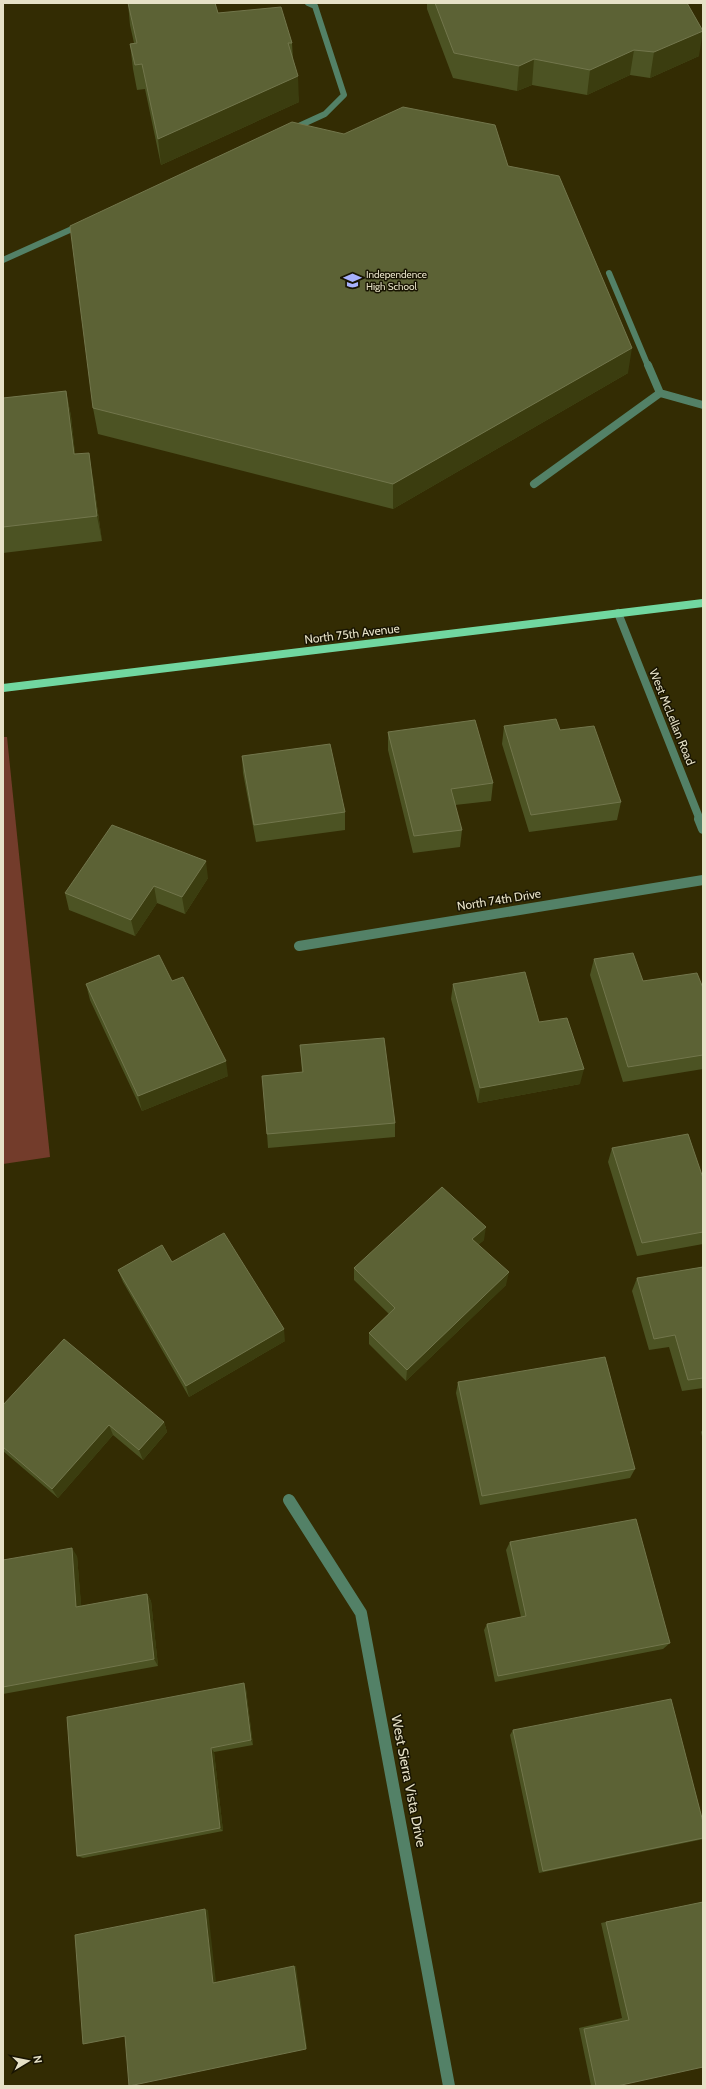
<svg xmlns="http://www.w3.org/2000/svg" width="706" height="2089" font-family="Cabin,sans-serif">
<rect width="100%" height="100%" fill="#332c03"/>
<path fill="#733c2b" d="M3,737H7L50,1157L3,1164Z"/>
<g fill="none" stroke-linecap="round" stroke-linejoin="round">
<path stroke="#538167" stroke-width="6" d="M290,130L325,114L344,95L315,6L308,3
M3,260L83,224
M609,273L648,366"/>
<path stroke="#538167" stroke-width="8" d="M648,365L660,393L703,405
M534,484L660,393
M618,613L700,820"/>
<path stroke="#538167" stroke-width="10" d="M699,819L703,829
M299,946L703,880"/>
<path stroke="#538167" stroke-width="12" d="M289,1500L361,1613L449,2086"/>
<path stroke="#71d7a0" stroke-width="8" d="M3,688L703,603"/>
</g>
<path fill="#4c5323" d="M128,3H215L218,13L292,43L293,60L299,102L161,165L145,89L137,90L133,69L130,44L134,43L130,25Z
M427,3H687L699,56L650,78L630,75L587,95L532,85L517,91L453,78L427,9Z
M344,134L508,166L628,373L393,509L98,434L93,408Z
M66,391L71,416L75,454L93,478L102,541L3,553V398Z
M504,726L560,730L621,802L617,820L529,832L502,744Z
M388,732L493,783L491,801L455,805L462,830L460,847L413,853L388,750Z
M242,756L345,812V830L256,842L243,773Z
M208,878L185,914L157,903L135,936L69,910L65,893Z
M594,959L643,981L703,988V1069L623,1082L590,975Z
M172,981L228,1076L142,1111L90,1000L86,984Z
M453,984L539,1022L580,1084L478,1103L451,999Z
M300,1045L395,1123V1137L268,1148L267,1134L302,1073Z
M612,1148L703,1178V1244L637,1256L608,1162Z
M484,1240L478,1245L506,1285L406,1381L369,1344V1333L389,1314L354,1280V1268Z
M172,1262L285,1341L189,1397L123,1282L118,1270Z
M703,1267V1388L682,1391L669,1347L649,1350L632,1291L637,1278Z
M458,1382L635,1469L630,1478L480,1505L456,1393Z
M3,1405L164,1422L167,1432L143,1460L113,1435L58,1498L3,1451Z
M703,1429V1441L701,1432Z
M510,1542L670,1643L663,1649L495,1682L484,1630L487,1624L521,1617L506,1550Z
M77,1556L81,1606L147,1594L151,1601L158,1666L3,1694V1560Z
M246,1689L253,1745L214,1752L223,1831L83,1858L77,1856Z
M513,1730L703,1822V1839L699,1840L539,1873L510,1735Z
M703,1902L617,2086H591L579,2028L622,2018L601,1923Z"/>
<path fill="#3b3d0f" d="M703,31L699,56L650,78L654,52Z
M634,50L630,75L587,95L590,70Z
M534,59L532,85L517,91L519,66Z
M298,76L299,102L161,165L158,139Z
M632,348L628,373L393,509V484Z
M66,391L71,416L78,480L74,454Z
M89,453L93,478L102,541L97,516Z
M206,861L208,878L185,914L182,897Z
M154,886L157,903L135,936L131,920Z
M226,1061L228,1076L142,1111L138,1096Z
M584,1069L580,1084L478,1103L480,1088Z
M486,1227L484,1240L470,1252L472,1239Z
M509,1272L506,1285L406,1381L407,1370Z
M284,1329L285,1341L189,1397L186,1386Z
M164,1422L167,1432L143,1460L139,1450Z
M109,1425L113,1435L58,1498L52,1489Z
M72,1548L77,1556L82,1614L76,1607Z
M147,1594L151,1601L158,1666L154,1659Z
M244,1683L246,1689L253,1745L251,1740Z
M211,1748L214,1752L223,1831L220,1828Z
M205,1909L208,1910L216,1982L213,1983Z
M294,1966H296L307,2047L306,2049Z"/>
<path fill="#5c6235" stroke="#72764c" d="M128,3H215L218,13L281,7L292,43H288L298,76L158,139L142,64L135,65L130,44L137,43Z
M435,3H687L703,31L654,52L634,50L590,70L534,59L519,66L454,53Z
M403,107L495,125L508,166L559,176L632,348L393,484L93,408L70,226L292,122L344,134Z
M66,391L74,454L89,453L97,516L3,527V398Z
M556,719L560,730L594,726L621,802L531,815L504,726Z
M475,720L493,783L451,789L462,830L414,836L388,732Z
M330,744L345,812L254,825L242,756Z
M112,825L206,861L182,897L154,886L131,920L65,893Z
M633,953L643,981L697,973L703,988V1055L628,1067L594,959Z
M159,955L172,981L183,977L226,1061L138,1096L86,984Z
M525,972L539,1022L567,1018L584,1069L480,1088L453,984Z
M384,1038L395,1123L267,1134L262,1076L303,1072L300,1045Z
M688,1134L703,1178V1232L642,1243L612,1148Z
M442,1187L486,1227L472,1239L509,1272L407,1370L369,1333L395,1308L354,1268Z
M224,1233L284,1329L186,1386L118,1270L162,1245L172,1262Z
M703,1267V1378L688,1380L675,1335L654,1339L637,1278Z
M64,1339L164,1422L139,1450L109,1425L52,1489L3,1447V1405Z
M605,1357L635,1469L482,1496L458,1382Z
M636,1519L670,1643L498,1676L487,1624L526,1616L510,1542Z
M72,1548L76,1607L147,1594L154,1659L3,1687V1560Z
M244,1683L251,1740L211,1748L220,1828L77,1856L67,1717Z
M671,1699L703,1822V1838L543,1871L513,1730Z
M703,1902V2067L617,2086H596L584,2029L629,2020L606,1922Z
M205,1909L213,1983L294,1966L306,2049L129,2086L125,2036L83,2044L75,1935Z"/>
<defs>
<symbol id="school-bare" viewBox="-9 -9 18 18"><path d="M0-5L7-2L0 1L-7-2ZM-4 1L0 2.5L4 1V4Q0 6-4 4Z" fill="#a7b1fc" stroke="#181402" stroke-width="2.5" paint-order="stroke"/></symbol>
</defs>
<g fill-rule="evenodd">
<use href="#school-bare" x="340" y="268" width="25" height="25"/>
</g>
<g text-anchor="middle" stroke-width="3" stroke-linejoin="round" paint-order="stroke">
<g font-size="10" fill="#e6e1c7" stroke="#181402" text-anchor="start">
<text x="366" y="278">Independence<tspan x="366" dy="12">High School</tspan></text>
</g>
<g font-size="12" fill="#e6e1c7" stroke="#181402">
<text transform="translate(352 634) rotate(-7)" y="4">North 75th Avenue</text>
<text transform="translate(672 717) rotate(68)" y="4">West McLellan Road</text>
<text transform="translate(499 900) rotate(-9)" y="4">North 74th Drive</text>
</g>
<g font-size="14" fill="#e6e1c7" stroke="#181402">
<text transform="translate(409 1781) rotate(79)" y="5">West Sierra Vista Drive</text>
</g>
</g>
<rect width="706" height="2089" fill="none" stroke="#e6e1c7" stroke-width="8"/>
<g transform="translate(28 2061) rotate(80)" stroke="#181402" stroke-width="3" paint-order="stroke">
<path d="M0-3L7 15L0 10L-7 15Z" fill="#e6e1c7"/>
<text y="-6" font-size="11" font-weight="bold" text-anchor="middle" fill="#e6e1c7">N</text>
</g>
</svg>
